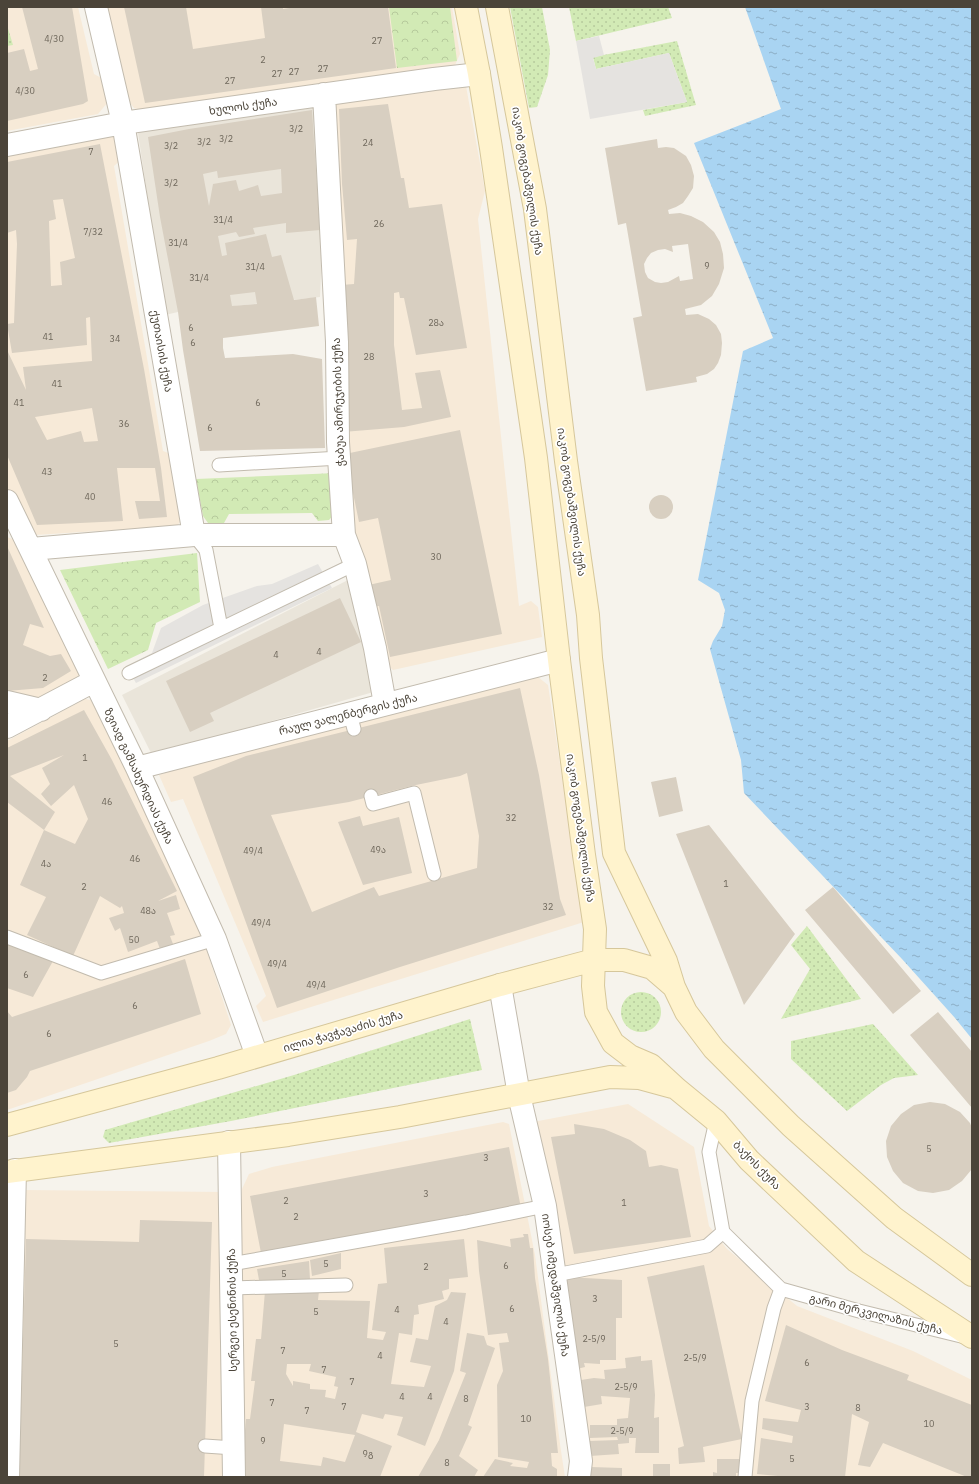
<svg xmlns="http://www.w3.org/2000/svg" width="979" height="1484" font-family="'IBM Plex Sans','Noto Sans Georgian',sans-serif">
<defs>
<pattern id="grass-dots" width="8" height="8" patternUnits="userSpaceOnUse"><rect width="8" height="8" fill="#d2eab5"/><path d="M2 2h.1M6 6h.1" fill="none" stroke="#b6ca9c" stroke-width="1.8" stroke-linecap="round"/></pattern>
<pattern id="park-crowns" width="20" height="18" patternUnits="userSpaceOnUse"><rect width="20" height="18" fill="#d2eab5"/><path d="M2 6a3 3 0 1 1 6 0M12 15a3 3 0 1 1 6 0" fill="none" stroke="#b6ca9c"/></pattern>
<pattern id="water-ripples" width="26" height="14" patternUnits="userSpaceOnUse"><rect width="26" height="14" fill="#a9d4f2"/><path d="M2 4q2-2 4 0t4 0M15 11q2-2 4 0t4 0" fill="none" stroke="#8caec5"/></pattern>
</defs>
<rect width="100%" height="100%" fill="#f6f3ec"/>
<path fill="#eae5da" d="M315,104L323,230L320,297L178,312L165,315L138,133L144,129Z
M348,580L368,651L377,691L152,755L122,695Z"/>
<path fill="#f7ead8" d="M7,7H78L94,74L107,81L108,102L98,114L7,131Z
M107,7H452L460,54L455,65L433,70L141,110L134,108L126,98Z
M466,86L485,191L478,219L519,606L531,601L538,607L542,637L393,670L379,658L354,550L344,476L335,103Z
M109,133L119,142L123,158L114,166L163,451L173,455L183,518L177,526L35,535L25,528L7,488V154Z
M7,537L15,540L79,675L76,681L7,718Z
M538,677L548,685L584,922L263,1022L256,1006L266,996L183,799L171,802L159,775L259,742Z
M85,699L91,700L163,845L204,942L231,1025L226,1034L209,1041L7,1110V741Z
M628,1104L694,1147L709,1226L727,1249L797,1306L913,1351L972,1380V1477H585L533,1122Z
M503,1122L509,1124L535,1255L561,1451L565,1477H239L242,1189L249,1174L272,1167Z
M23,1190L223,1192L222,1477H12Z"/>
<path fill="url(#grass-dots)" d="M510,7H542L550,50L548,75L537,107L529,108Z
M569,7H668L672,18L576,41Z
M7,25L13,45L7,46Z
M677,41L696,105L645,116L643,110L687,102L669,53L596,69L593,57Z
M807,926L861,999L781,1019L810,969L791,945Z
M621 1012a20 20 0 1 1 40 0a20 20 0 1 1-40 0Z
M470,1019L482,1070L231,1121L109,1143L103,1137L105,1130L294,1075Z
M873,1024L918,1075L894,1078L881,1085L847,1111L791,1059V1041Z"/>
<path fill="url(#park-crowns)" d="M389,7H450L457,61L397,68Z
M336,473L338,510L329,520L318,521L312,513L229,514L224,523H208L203,516L196,479Z
M197,553L200,602L156,623L148,650L108,669L60,570Z"/>
<path fill="#e5e3e0" d="M599,36L604,55L593,58L596,69L669,53L687,102L590,119L576,41Z
M318,564L332,588L136,683L126,666L152,653L161,628L203,605L257,586L272,584Z"/>
<path fill="url(#water-ripples)" d="M745,7H972V1039L955,1018L902,959L744,793L741,760L710,649L713,641L722,626L725,610L719,593L698,580L743,351L773,338L694,143L781,109Z"/>
<path fill="#d8cfc1" fill-rule="evenodd" d="M22,7H72L88,101L83,104L7,121V53L24,49L30,71L38,69Z
M124,7H186L193,49L265,38L261,7H283V9L295,7H388L396,68L145,103Z
M388,104L401,178H404L409,208L442,204L467,348L416,355L404,298H400L399,292L394,293V345L402,410L422,408L415,373L440,370L451,417L404,427L343,432L341,285L354,284L357,239L347,240L342,184L339,109Z
M312,110L320,230L286,233V223L253,228L255,234L239,237L236,232L218,236L222,256L227,255L225,243L266,234L272,257L281,255L294,300L316,297L319,326L223,338V348L225,358L293,354L322,359L325,448L200,451L183,350L178,312L160,217L148,137L189,129ZM281,169L282,193L261,196L258,185L239,191L236,180L213,184L209,206L203,174L217,171L218,178ZM255,292L257,304L232,306L230,295Z
M657,139L658,148L666,147L674,148L686,156L691,165L694,176L693,188L688,196L683,203L676,207L668,210L669,214L680,213L691,216L703,222L714,232L720,242L723,254L724,268L719,284L712,296L701,305L685,309L686,315L698,314L709,319L716,325L721,334L722,343L721,355L718,363L714,369L707,374L696,377L697,382L646,391L633,318L642,316L626,223L618,225L605,148ZM688,244L693,279L680,281L679,276L668,282L661,283L655,282L648,278L645,272L644,264L647,258L651,253L658,250L665,249L673,252L672,246Z
M100,144L144,369L161,468L167,517L139,519L135,501H160L155,468H117L123,521L37,525L7,455V350L26,390L23,367L92,361L90,317L86,318L87,345L12,353L7,324L14,323L17,244L16,230L7,233V162ZM63,199L75,258L60,262L62,285L51,286L49,221L56,219L53,200ZM92,408L98,441L84,442L81,431L47,440L35,417Z
M460,430L502,634L390,657L379,606L369,608L364,586L391,580L378,518L359,522L345,454Z
M649 507a12 12 0 1 1 24 0a12 12 0 1 1-24 0Z
M7,546L44,628L30,624L23,645L50,656L61,654L71,671L43,688L7,691Z
M340,598L361,642L210,713L214,721L190,732L166,681Z
M520,688L539,775L560,899L566,915L400,967L277,1008L193,777L246,756ZM467,773L479,836L477,868L379,896L374,887L312,912L271,815L349,802L411,786L460,776Z
M84,710L112,760L177,891L158,901L176,895L180,909L167,913L175,935L170,936L173,944L160,949L157,941L128,952L120,928L115,931L109,918L124,913L122,906L120,908L100,896L73,956L27,935L46,897L20,885L44,830L75,844L88,819L74,785L51,806L41,794L50,784L42,768L64,755L10,776L55,812L44,830L7,802V748Z
M676,777L683,811L659,817L651,782Z
M360,816L363,826L399,817L412,873L363,885L338,822Z
M709,825L795,934L744,1005L676,834Z
M833,887L921,991L893,1014L805,910Z
M7,944L53,961L33,997L7,988Z
M185,959L201,1014L30,1071L27,1077L16,1090L7,1093V1011L12,1017Z
M938,1012L972,1052V1108L910,1035Z
M930,1102L945,1104L960,1112L970,1123L972,1128V1169L962,1181L949,1190L933,1193L918,1191L903,1183L893,1171L887,1157L886,1141L891,1126L901,1114L914,1105Z
M574,1124L604,1129L630,1140L646,1151L649,1167L661,1165L678,1169L691,1237L574,1254L551,1137L575,1134Z
M509,1147L521,1208L261,1253L250,1196Z
M140,1220L212,1222L204,1477H19L26,1239L139,1242Z
M523,1234H528L530,1248H533L535,1278L548,1359L558,1453H551L552,1466L557,1469V1477H483L495,1459L513,1463L510,1466L527,1468L529,1462L498,1457L497,1385L503,1371L499,1343L509,1342L507,1333L488,1335L479,1271L477,1240L511,1247L510,1239L524,1237Z
M464,1239L468,1277L449,1279V1289L442,1291L444,1299L418,1305L419,1314L414,1315L412,1335L399,1333L391,1384L424,1387L431,1366L410,1362L416,1338L428,1340L435,1306L447,1300L451,1292L466,1293L454,1371L425,1446L397,1435L403,1417L385,1414L383,1419L362,1414L356,1432L392,1446L380,1477H241L246,1419H250L255,1381H251L256,1339H261L265,1291H319L318,1300L370,1301L367,1338L383,1340L386,1332L372,1330L378,1284L387,1283L384,1248ZM287,1364H311L309,1371L336,1377L334,1386L338,1387L335,1399L325,1397L326,1390L310,1389V1384L293,1381V1386L286,1374ZM284,1424L355,1435L345,1462L323,1457L321,1466L280,1461Z
M341,1253V1269L312,1276L310,1260Z
M309,1261L310,1280H259L257,1269Z
M704,1265L742,1439L703,1447L705,1462L679,1464L678,1448L684,1446L647,1277Z
M566,1277L622,1280V1318H616V1360H600V1364L584,1363L585,1367L577,1369Z
M786,1325L842,1350L909,1375L907,1380L972,1405V1477H967L883,1443L870,1467L858,1465L869,1422L852,1414L845,1477H788L757,1474L761,1438L792,1443L793,1436L762,1429L763,1418L798,1422L801,1410L765,1401Z
M467,1333L484,1336L487,1345L495,1348L468,1425L472,1427L459,1456L478,1470L474,1477H418L439,1440L466,1373L460,1371Z
M641,1356V1361L652,1360L655,1395L654,1418L659,1417V1453H635L636,1438H629V1443L618,1444L619,1454L590,1456L589,1441L618,1440L617,1437L590,1438V1425H617V1419L628,1418L630,1398L601,1396L602,1404L584,1407L581,1380L594,1378L605,1379L604,1370L626,1368L625,1358Z
M717,1459H739V1473H736V1477H713V1472L717,1473Z
M653,1464H670V1477H653Z
M591,1467L622,1468V1477H590Z"/>
<g fill="none" stroke-linecap="round" stroke-linejoin="round">
<defs>
<path id="lane" d="M219,465L340,458
M194,535L206,550L221,628
M129,673L355,564
M350,714L354,729
M371,796L373,804L414,793L434,874
M7,937L101,973L215,939
M716,1121L709,1152L723,1232L781,1289L859,1311L961,1336
M231,1264L466,1222L545,1206
M555,1275L707,1246L723,1232
M231,1288L346,1285
M205,1446L234,1448
M745,1477L752,1401L774,1308L781,1289"/>
<path id="street" d="M96,7L123,123L194,535
M324,94L337,342L338,442L344,535L355,564L375,648L385,704
M7,145L123,123L434,79L479,74
M7,501L137,768L215,939L257,1056
M31,549L194,535H344
M7,702L41,710
M7,727L94,681
M137,768L559,660
M500,985L519,1095L545,1206L581,1461L579,1477
M229,1142L234,1477
M8,1477L15,1170"/>
<path id="secondary" d="M466,7L479,74L491,148L536,458L559,660L584,855L595,929L593,986L596,1012L613,1043L630,1056L651,1065L677,1089L716,1121L749,1160L856,1261L972,1337
M497,7L535,209L566,461L588,615L591,658L614,853L666,961L674,987L686,1012L714,1049L791,1126L894,1218L972,1275
M7,1125L218,1068L500,985L594,960H624L652,968L674,987
M7,1172L288,1135L400,1117L610,1077L639,1078L672,1087"/>
</defs>
<use href="#lane" stroke="#c2bbae" stroke-width="15"/>
<use href="#street" stroke="#c2bbae" stroke-width="24"/>
<use href="#secondary" stroke="#d6c79b" stroke-width="24"/>
<use href="#lane" stroke="#fff" stroke-width="13"/>
<use href="#street" stroke="#fff" stroke-width="22"/>
<use href="#secondary" stroke="#fff3cd" stroke-width="22"/>
</g>
<g text-anchor="middle" stroke-width="3.5" stroke-linejoin="round" paint-order="stroke">
<g font-size="9" fill="#6e675b">
<text x="54" y="42">4/30</text>
<text x="377" y="44">27</text>
<text x="263" y="63">2</text>
<text x="323" y="72">27</text>
<text x="294" y="75">27</text>
<text x="277" y="77">27</text>
<text x="230" y="84">27</text>
<text x="25" y="94">4/30</text>
<text x="296" y="132">3/2</text>
<text x="226" y="142">3/2</text>
<text x="204" y="145">3/2</text>
<text x="368" y="146">24</text>
<text x="171" y="149">3/2</text>
<text x="91" y="155">7</text>
<text x="171" y="186">3/2</text>
<text x="223" y="223">31/4</text>
<text x="379" y="227">26</text>
<text x="93" y="235">7/32</text>
<text x="178" y="246">31/4</text>
<text x="707" y="269">9</text>
<text x="255" y="270">31/4</text>
<text x="199" y="281">31/4</text>
<text x="436" y="326">28ა</text>
<text x="191" y="331">6</text>
<text x="48" y="340">41</text>
<text x="115" y="342">34</text>
<text x="193" y="346">6</text>
<text x="369" y="360">28</text>
<text x="57" y="387">41</text>
<text x="19" y="406">41</text>
<text x="258" y="406">6</text>
<text x="124" y="427">36</text>
<text x="210" y="431">6</text>
<text x="47" y="475">43</text>
<text x="90" y="500">40</text>
<text x="436" y="560">30</text>
<text x="319" y="655">4</text>
<text x="276" y="658">4</text>
<text x="45" y="681">2</text>
<text x="85" y="761">1</text>
<text x="107" y="805">46</text>
<text x="511" y="821">32</text>
<text x="378" y="853">49ა</text>
<text x="253" y="854">49/4</text>
<text x="135" y="862">46</text>
<text x="46" y="867">4ა</text>
<text x="726" y="887">1</text>
<text x="84" y="890">2</text>
<text x="548" y="910">32</text>
<text x="148" y="914">48ა</text>
<text x="261" y="926">49/4</text>
<text x="134" y="943">50</text>
<text x="277" y="967">49/4</text>
<text x="26" y="978">6</text>
<text x="316" y="988">49/4</text>
<text x="135" y="1009">6</text>
<text x="49" y="1037">6</text>
<text x="929" y="1152">5</text>
<text x="486" y="1161">3</text>
<text x="426" y="1197">3</text>
<text x="286" y="1204">2</text>
<text x="624" y="1206">1</text>
<text x="296" y="1220">2</text>
<text x="326" y="1267">5</text>
<text x="506" y="1269">6</text>
<text x="426" y="1270">2</text>
<text x="284" y="1277">5</text>
<text x="595" y="1302">3</text>
<text x="512" y="1312">6</text>
<text x="397" y="1313">4</text>
<text x="316" y="1315">5</text>
<text x="446" y="1325">4</text>
<text x="594" y="1342">2-5/9</text>
<text x="116" y="1347">5</text>
<text x="283" y="1354">7</text>
<text x="380" y="1359">4</text>
<text x="695" y="1361">2-5/9</text>
<text x="807" y="1366">6</text>
<text x="324" y="1373">7</text>
<text x="352" y="1385">7</text>
<text x="626" y="1390">2-5/9</text>
<text x="402" y="1400">4</text>
<text x="430" y="1400">4</text>
<text x="466" y="1402">8</text>
<text x="272" y="1406">7</text>
<text x="344" y="1410">7</text>
<text x="807" y="1410">3</text>
<text x="858" y="1411">8</text>
<text x="307" y="1414">7</text>
<text x="526" y="1422">10</text>
<text x="929" y="1427">10</text>
<text x="622" y="1434">2-5/9</text>
<text x="263" y="1444">9</text>
<text x="368" y="1457">9გ</text>
<text x="792" y="1462">5</text>
<text x="447" y="1466">8</text>
</g>
<g font-size="11" fill="#4b4439" stroke="#fff">
<text transform="translate(243 106) rotate(-8)" y="4">ხულოს ქუჩა</text>
<text transform="translate(528 181) rotate(81)" y="4">იაკობ გოგებაშვილის ქუჩა</text>
<text transform="translate(162 351) rotate(80)" y="4">ქუთაისის ქუჩა</text>
<text transform="translate(338 402) rotate(-92)" y="4">ჭაბუა ამირეჯიბის ქუჩა</text>
<text transform="translate(572 502) rotate(82)" y="4">იაკობ გოგებაშვილის ქუჩა</text>
<text transform="translate(348 714) rotate(-14)" y="4">რაულ ვალენბერგის ქუჩა</text>
<text transform="translate(139 776) rotate(65)" y="4">ზვიად გამსახურდიას ქუჩა</text>
<text transform="translate(581 828) rotate(82)" y="4">იაკობ გოგებაშვილის ქუჩა</text>
<text transform="translate(343 1031) rotate(-16)" y="4">ილია ჭავჭავაძის ქუჩა</text>
<text transform="translate(757 1165) rotate(46)" y="4">ბაქოს ქუჩა</text>
<text transform="translate(556 1285) rotate(82)" y="4">იოსებ იმედაშვილის ქუჩა</text>
<text transform="translate(232 1310) rotate(-91)" y="4">სერგეი ესენინის ქუჩა</text>
<text transform="translate(876 1314) rotate(14)" y="4">გარი მერკვილაზის ქუჩა</text>
</g>
</g>
<rect width="979" height="1484" fill="none" stroke="#4b4439" stroke-width="16"/>
</svg>
